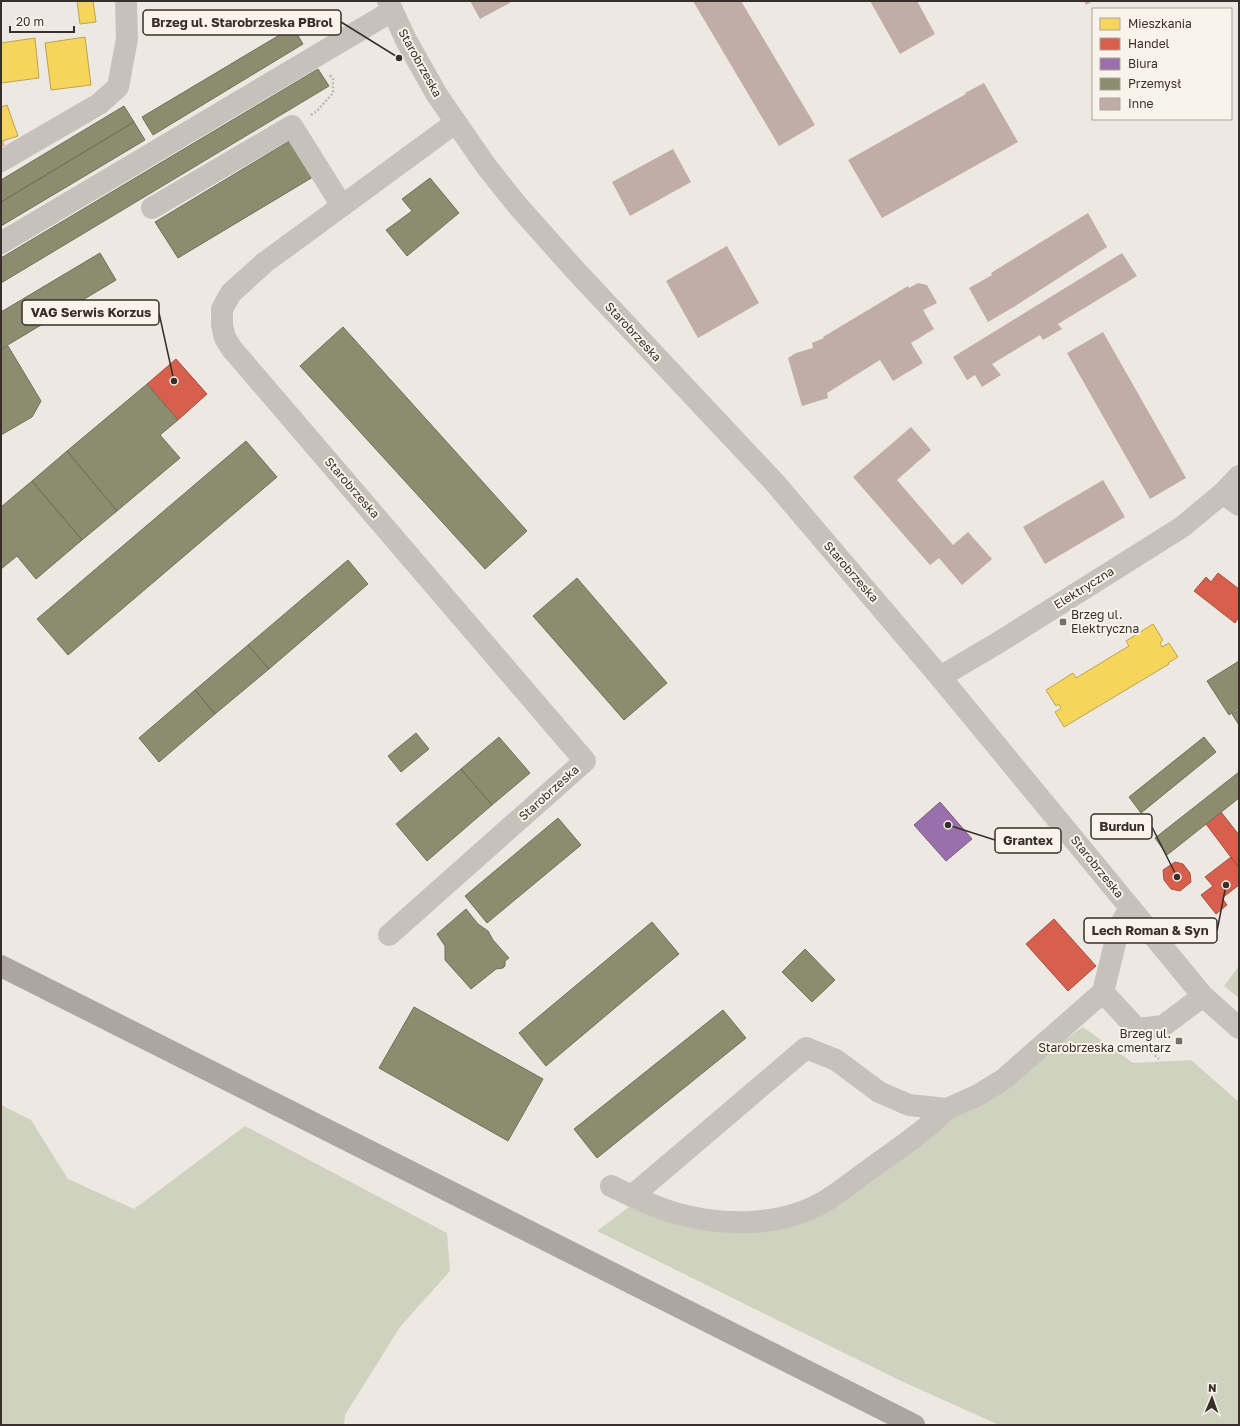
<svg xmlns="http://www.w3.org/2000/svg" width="1240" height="1426" font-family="'Golos Text',sans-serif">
<rect width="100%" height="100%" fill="#eee8e3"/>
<path fill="#cfd2be" d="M1239,966V998L1224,986Z
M1083,1027L1133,1063L1191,1060L1239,1102V1425H999L899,1380L597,1231L633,1204L778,1225L928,1135Z
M1,1105L31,1120L68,1179L134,1209L245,1126L447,1233L450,1271L400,1327L345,1415L344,1425H1Z"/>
<path fill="#f6d55c" stroke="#bda34d" d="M77,1H93L96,22L80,24Z
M85,37L91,85L51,90L45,43Z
M35,38L39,78L1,83V43Z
M7,105L18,136L2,141L4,145L1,146V107Z
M1153,624L1163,640L1160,643L1162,647L1169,643L1178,657L1168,663L1169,664L1064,727L1055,712L1061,708L1059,704L1056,706L1046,690L1073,673L1076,678L1129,646L1126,641Z"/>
<path fill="#d6604d" stroke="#a75142" d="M176,359L207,394L178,420L147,384Z
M1218,573L1239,589V617L1235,623L1194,591L1206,577L1211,582Z
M1221,812L1239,835V868L1206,824Z
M1231,857L1239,868V885L1222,898L1227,905L1216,914L1201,895L1213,886L1205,877Z
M1175,862L1183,864L1190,873L1191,882L1180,891L1171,889L1164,880L1163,870Z
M1054,919L1096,966L1068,991L1026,944Z"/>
<path fill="#9970ab" stroke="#7c5c84" d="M940,802L972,839L946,861L914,825Z"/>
<path fill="#8c8c6e" stroke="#73705a" d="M293,27L303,44L153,135L142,117Z
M318,69L329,86L1,283V258Z
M124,106L134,122L1,202V180Z
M134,122L145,140L1,226V202Z
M291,140L313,177L178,258L155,222Z
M430,178L459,213L407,256L386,230L412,211L402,199Z
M100,253L116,280L1,349V312Z
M343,327L527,531L485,569L300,366Z
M8,346L41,401L32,417L1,435V350Z
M147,384L178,420L160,435L180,458L117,511L67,451Z
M246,441L277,477L68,655L37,619Z
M67,451L117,511L82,540L32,481Z
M32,481L82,540L36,579L17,556L1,569V507Z
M348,560L368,584L269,669L248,645Z
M577,578L667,683L624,720L533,616Z
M248,645L269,669L215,714L195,690Z
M1239,661V708L1229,715L1207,681Z
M195,690L215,714L159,762L139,738Z
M1239,710V725L1232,714Z
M416,733L429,749L401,772L388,756Z
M499,737L530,773L492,805L461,769Z
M1204,737L1216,752L1141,813L1129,797Z
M461,769L492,805L427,861L396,824Z
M1239,772V798L1167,855L1155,838Z
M558,818L581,845L487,923L465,896Z
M466,909L478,924L488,931L493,940L509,958L505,961V966L503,968L496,969L471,989L445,960V946L437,934Z
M652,922L679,954L546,1066L519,1033Z
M805,949L835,980L812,1002L782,972Z
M414,1007L543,1079L508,1141L379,1068Z
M723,1010L746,1038L597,1158L574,1129Z"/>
<path fill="#c0ada5" d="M470,1H513L480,19Z
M693,1H741L815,125L779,146Z
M870,1H917L935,34L900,54Z
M1084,1H1093L1086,5Z
M984,83L1018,142L882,218L848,160L966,94L965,93Z
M673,149L691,182L630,216L612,182Z
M1088,213L1107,247L1012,308L988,322L969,288L992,275L991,273Z
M727,246L759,303L698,338L666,281Z
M1122,253L1137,276L1058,324L1062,329L1043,340L1040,335L992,364L1001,375L982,387L975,375L967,380L953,357Z
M918,283L927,285L937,303L923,310L934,329L911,343L923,363L893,381L880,360L827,393L828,398L802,406L788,358L796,353L813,348L812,343L824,338L823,337L908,286L909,288Z
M1103,332L1186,478L1150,499L1067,353Z
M911,427L931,450L897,480L953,545L968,532L992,559L962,585L939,558L930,565L853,477Z
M1103,480L1125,517L1045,564L1023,527Z"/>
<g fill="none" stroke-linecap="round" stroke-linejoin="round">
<path stroke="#c0b9b4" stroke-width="2.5" stroke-dasharray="2 2" stroke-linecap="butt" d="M311,115L317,111L333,93V79L329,74
M1149,1050L1159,1059"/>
<path stroke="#c7c1bc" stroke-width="22" d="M388,1L406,40L437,95L486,166L517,205L575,270L775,483L940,677L1203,996L1239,1028
M1,161L99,104L118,87L127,39L126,1
M152,208L292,126L342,206
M1,243L392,11
M1223,493L1239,505
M940,677L1001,641L1182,527L1223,493L1239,476
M1130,908L1119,927L1103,992L1137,1029L1163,1026L1203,996
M389,935L585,761L232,349L225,338L222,325V309L231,293L264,263L455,123
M611,1186C632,1196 653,1207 675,1213C721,1226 778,1227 820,1204C837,1195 854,1180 870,1169C896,1150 924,1132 947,1109
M632,1196L806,1048L836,1060L879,1092L909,1105L947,1109L978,1095L1004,1079L1103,992"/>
<path stroke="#aca5a1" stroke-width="22" d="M1,966L914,1425"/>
</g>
<g fill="#786f6b" stroke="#f9f3eb" stroke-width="1.5">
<rect x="1059" y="618" width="8" height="8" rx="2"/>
<rect x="1175" y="1037" width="8" height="8" rx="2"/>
</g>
<g text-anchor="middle" stroke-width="4" stroke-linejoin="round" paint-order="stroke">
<g font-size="12" fill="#382e2a" stroke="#f9f3eb">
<text transform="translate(420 63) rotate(61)" y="4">Starobrzeska</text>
<text transform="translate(633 332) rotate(47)" y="4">Starobrzeska</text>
<text transform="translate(352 488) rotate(49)" y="4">Starobrzeska</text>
<text transform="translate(851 572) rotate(49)" y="4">Starobrzeska</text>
<text transform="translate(1084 588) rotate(-32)" y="4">Elektryczna</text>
<text transform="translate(549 793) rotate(-42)" y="4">Starobrzeska</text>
<text transform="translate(1097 867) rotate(51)" y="4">Starobrzeska</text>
</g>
<g font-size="12" fill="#382e2a" stroke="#f9f3eb" text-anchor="start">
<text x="1071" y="619">Brzeg ul.<tspan x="1071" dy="14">Elektryczna</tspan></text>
<text x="1171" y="1038" text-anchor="end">Brzeg ul.<tspan x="1171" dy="14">Starobrzeska cmentarz</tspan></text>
</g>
</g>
<path fill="none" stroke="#382e2a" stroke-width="1.5" d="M399 58L341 22M174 381L159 313M1177 877L1152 827M948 825L995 840M1226 885L1217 931"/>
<g fill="#382e2a" stroke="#f9f3eb" stroke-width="1.5">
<circle cx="399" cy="58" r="4"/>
<circle cx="174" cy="381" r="4"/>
<circle cx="1177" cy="877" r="4"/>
<circle cx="948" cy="825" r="4"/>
<circle cx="1226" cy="885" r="4"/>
</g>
<g fill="#f9f3eb" stroke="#382e2a" stroke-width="1.5">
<rect x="143" y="10" width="198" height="25" rx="4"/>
<rect x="22" y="300" width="137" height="25" rx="4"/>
<rect x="1091" y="814" width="61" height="25" rx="4"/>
<rect x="995" y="828" width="66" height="25" rx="4"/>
<rect x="1084" y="918" width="133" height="25" rx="4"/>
</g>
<g font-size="13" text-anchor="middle" font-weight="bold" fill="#382e2a">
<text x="242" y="27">Brzeg ul. Starobrzeska PBrol</text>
<text x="91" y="317">VAG Serwis Korzus</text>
<text x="1122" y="831">Burdun</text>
<text x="1028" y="845">Grantex</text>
<text x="1150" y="935">Lech Roman &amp; Syn</text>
</g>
<rect width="1240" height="1426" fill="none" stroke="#382e2a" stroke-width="4"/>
<rect x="1092" y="8" width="140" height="112" fill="#f9f3eb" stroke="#aca49e"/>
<rect x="1100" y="18" width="20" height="12" fill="#f6d55c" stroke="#aca49e"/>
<text x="1128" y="28" font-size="12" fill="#382e2a">Mieszkania</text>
<rect x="1100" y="38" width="20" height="12" fill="#d6604d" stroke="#aca49e"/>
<text x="1128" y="48" font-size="12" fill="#382e2a">Handel</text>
<rect x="1100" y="58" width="20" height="12" fill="#9970ab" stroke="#aca49e"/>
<text x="1128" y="68" font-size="12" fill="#382e2a">Biura</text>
<rect x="1100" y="78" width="20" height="12" fill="#8c8c6e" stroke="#aca49e"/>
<text x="1128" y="88" font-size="12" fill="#382e2a">Przemysł</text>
<rect x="1100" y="98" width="20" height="12" fill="#c0ada5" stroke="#aca49e"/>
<text x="1128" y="108" font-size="12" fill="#382e2a">Inne</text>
<g transform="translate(1212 1398) rotate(2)" stroke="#f9f3eb" stroke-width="3" paint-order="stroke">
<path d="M0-3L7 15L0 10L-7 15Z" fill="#382e2a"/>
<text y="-6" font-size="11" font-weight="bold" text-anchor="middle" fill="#382e2a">N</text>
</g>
<path d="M10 26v6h64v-6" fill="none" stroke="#382e2a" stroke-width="2"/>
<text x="16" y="26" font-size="12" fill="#382e2a" stroke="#f9f3eb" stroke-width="3" paint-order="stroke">20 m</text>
</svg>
